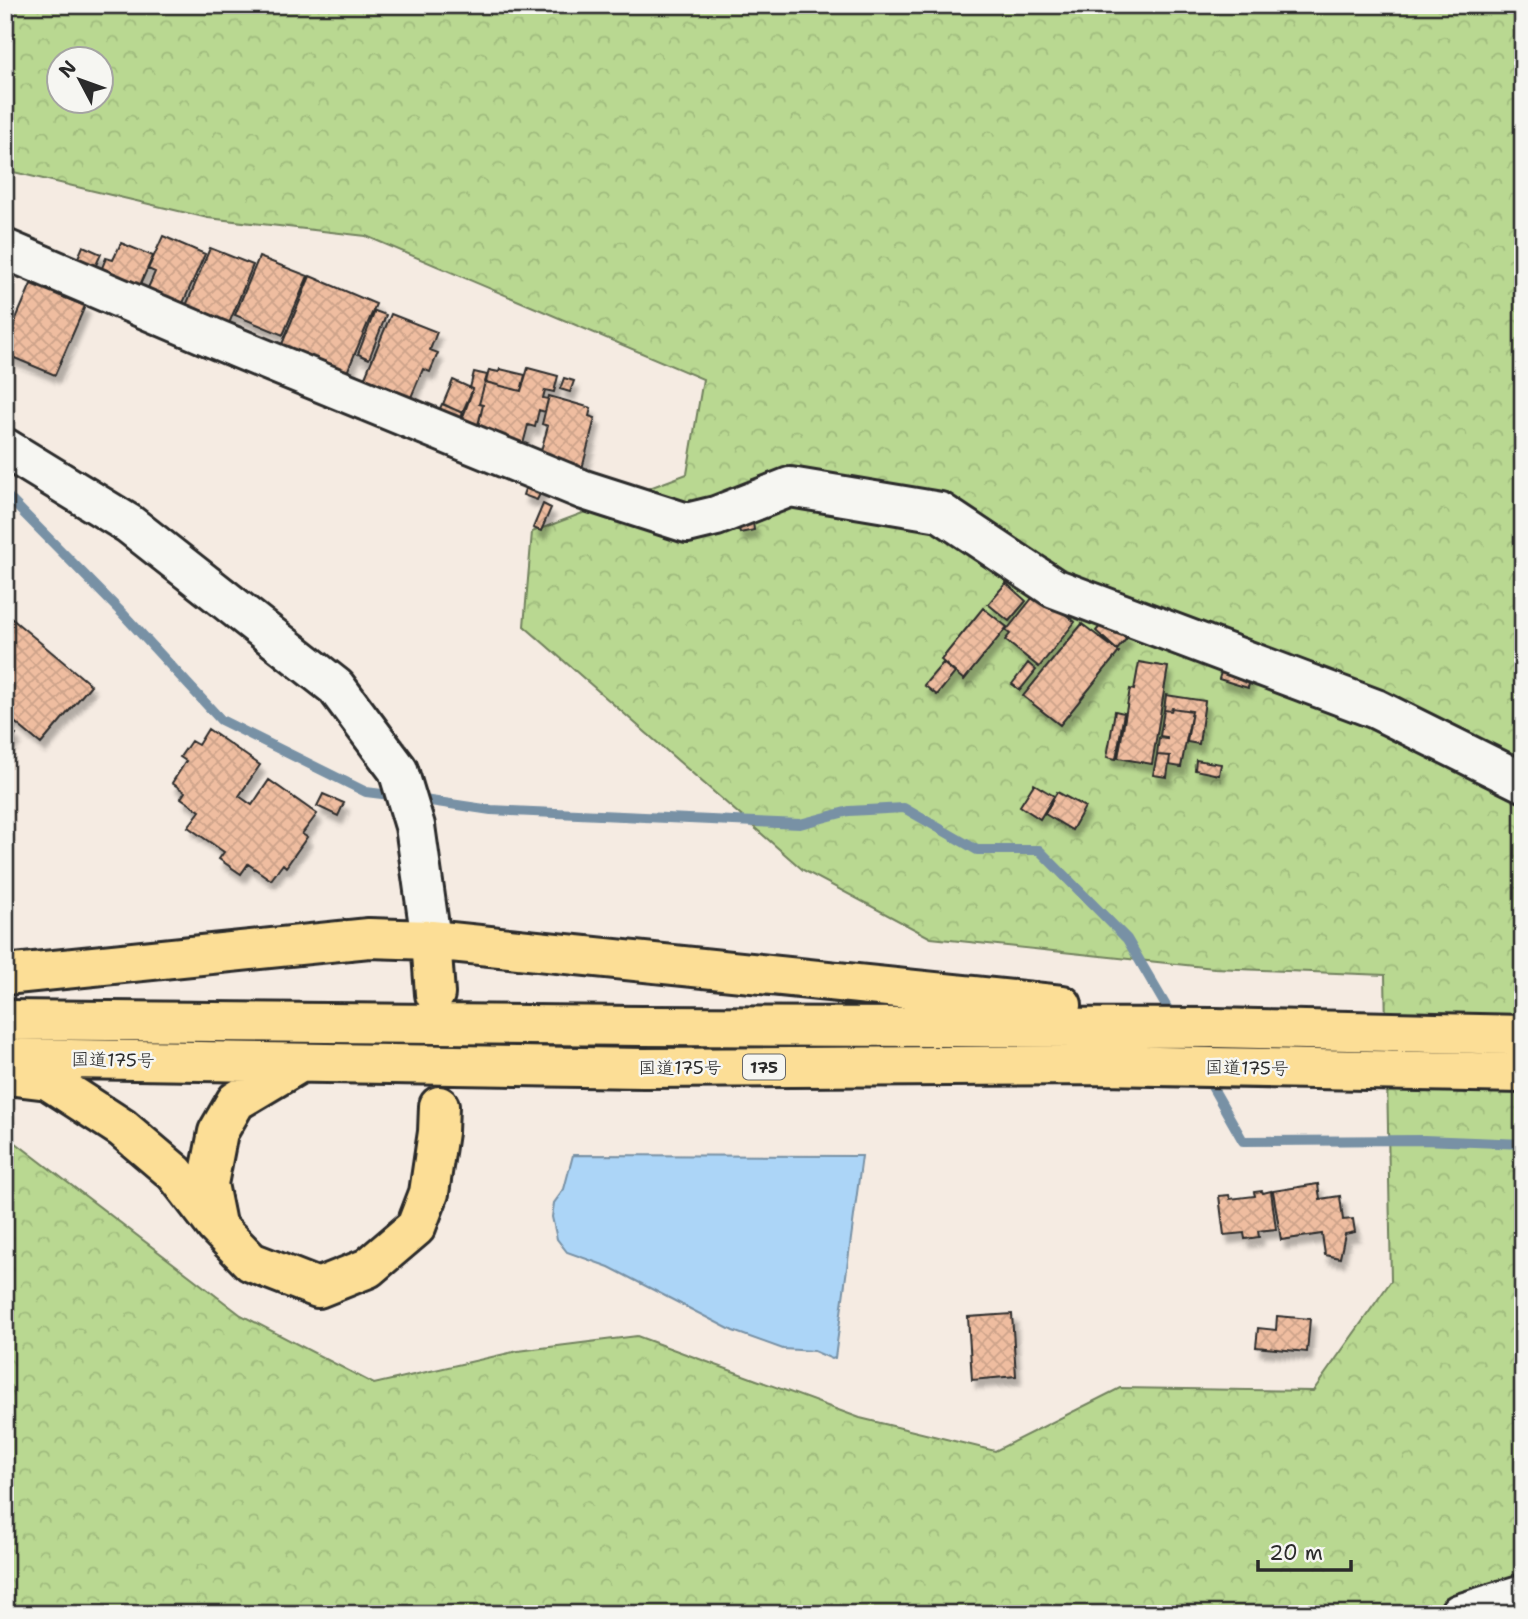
<svg xmlns="http://www.w3.org/2000/svg" width="1528" height="1619" font-family="'Shantell Sans','Klee One',sans-serif">
<defs>
<pattern id="forest-crowns" width="20" height="18" patternUnits="userSpaceOnUse" patternTransform="scale(1.75)"><rect width="20" height="18" fill="#b9d891"/><path d="M2 6a3 3 0 1 1 6 0M12 15a3 3 0 1 1 6 0" fill="none" stroke="#9fba7d"/></pattern>
<pattern id="building-cross-hatch" width="8" height="8" patternUnits="userSpaceOnUse" patternTransform="scale(1.75)"><rect width="8" height="8" fill="#efbda0"/><path d="M0 0l8 8M0 8l8-8" fill="none" stroke="#cda38a"/></pattern>
<filter id="shadow"><feDropShadow dx="4.5" dy="8" stdDeviation="2" flood-color="#0004"/></filter>
</defs>
<rect width="100%" height="100%" fill="#f5ebe2"/>
<filter id="ink" filterUnits="userSpaceOnUse"><feTurbulence type="fractalNoise" baseFrequency=".0143" numOctaves="2"/><feDisplacementMap in="SourceGraphic" scale="14" xChannelSelector="R" yChannelSelector="G"/><feConvolveMatrix kernelMatrix="1 2 1 2 8 2 1 2 1" color-interpolation-filters="sRGB"/></filter>
<g filter="url(#ink)">
<path fill="url(#forest-crowns)" stroke="#72825e" stroke-width="2" fill-rule="evenodd" d="M5,5H1523V1614H5V1142L16,1143L241,1315L374,1384L518,1351L637,1336L860,1418L995,1451L1120,1388L1313,1391L1391,1281L1385,975L1214,968L931,938L803,870L524,626L532,532L687,474L703,379L366,236L208,218L5,170ZM60,60H102V102H60Z"/>
<path fill="#acd5f7" stroke="#7891a5" stroke-width="2" d="M573,1155L862,1156L835,1358L832,1359L814,1351L783,1349L733,1331L609,1267L567,1252L557,1239L552,1217L554,1203L564,1189Z"/>
<g fill="none" stroke-linecap="round" stroke-linejoin="round">
<path stroke="#7891a5" stroke-width="10" d="M5,494L123,614L221,720L366,792L398,796
M417,799L491,810L800,824L849,811L904,808L977,850H1039L1127,939L1173,1018
M1206,1076L1243,1141L1424,1140L1523,1144"/>
</g>
<path fill="url(#building-cross-hatch)" stroke="#2b2b2b" stroke-width="2" filter="url(#shadow)" d="M163,236L205,254L179,312L144,297L155,272L148,269Z
M121,243L153,256L136,294L98,278L106,258L113,260Z
M83,246L101,254L91,276L73,269Z
M210,248L253,265L226,331L183,313Z
M259,257L308,276L283,335L235,315Z
M310,276L376,304L345,377L280,349Z
M31,284L85,306L55,375L5,354V344Z
M375,311L386,315L369,359L358,354Z
M391,314L437,332L430,350L438,353L430,372L423,369L409,402L362,384Z
M528,368L558,376L554,392L545,390L543,398L548,399L545,412L539,410L535,427L528,425L522,448L475,437L483,405L479,404L485,382L521,391Z
M500,369L525,375L521,391L486,382L489,370L499,372Z
M474,372L487,375L479,404L483,405L477,431L462,420L473,389L470,388Z
M564,378L574,381L570,392L560,389Z
M453,380L473,389L462,413L443,404Z
M549,396L591,408L589,416L595,418L582,469L571,465L572,463L540,454L548,426L542,424Z
M442,404L463,413L457,426L436,417Z
M528,480L544,486L537,500L523,495Z
M543,504L551,508L541,531L533,528Z
M753,522L754,530L740,533L738,524Z
M1006,583L1026,601L1009,621L988,604Z
M1037,592L1075,622L1039,667L1005,640L1010,634L1006,631Z
M983,608L1007,627L964,680L941,660Z
M5,613L91,685L41,744L12,720L6,727L16,735L5,748Z
M1106,619L1128,637L1117,650L1096,631Z
M1082,624L1119,652L1060,725L1023,696Z
M1139,662L1168,667L1152,764L1118,758L1130,689L1134,690Z
M943,663L955,673L937,695L924,685Z
M1028,663L1036,670L1020,690L1012,684Z
M1223,665L1252,673L1248,688L1219,679Z
M1166,695L1205,701L1199,744L1187,742L1192,711L1172,708L1171,711L1164,710Z
M1172,708L1192,711L1181,767L1169,765L1170,756L1157,755L1159,738L1167,739V737L1160,736L1164,710L1171,711Z
M1115,711L1124,713L1116,759L1107,757Z
M208,729L260,765L239,796L252,805L269,780L317,814L302,834L307,837L286,867L283,864L271,880L248,864L241,874L219,859L224,852L188,827L200,811L181,798L185,792L172,783L186,761L180,757L191,741L198,745Z
M1157,755L1170,756L1167,777L1153,775Z
M1196,760L1221,764L1219,775L1195,770Z
M1034,784L1054,796L1040,819L1020,806Z
M1057,792L1085,807L1072,830L1045,814Z
M323,794L344,803L338,816L317,806Z
M1318,1184L1320,1199L1340,1196L1343,1220L1353,1219L1355,1232L1345,1234L1340,1258L1325,1255L1322,1234L1281,1240L1273,1191Z
M1262,1191L1263,1193L1271,1191L1276,1229L1258,1231L1259,1237L1245,1239L1244,1233L1224,1235L1219,1196L1229,1195L1230,1199L1255,1196L1254,1192Z
M1012,1314L1016,1376L972,1380L968,1317Z
M1277,1316L1310,1319L1307,1352L1256,1347L1258,1328L1276,1330Z"/>
<g fill="none" stroke-linecap="round" stroke-linejoin="round">
<defs>
<path id="minor" d="M5,249L218,340L584,490L687,523L716,516L790,487L940,512L1054,588L1376,709L1523,782
M5,448L129,524L336,687L398,770L415,826L431,940
M1459,1614L1523,1594"/>
<path id="highway" d="M431,940L435,994
M5,975L369,938L431,940L1062,1005
M5,1020L642,1026L1215,1028L1523,1035
M5,1058L644,1068L1103,1065L1523,1073
M7,1075L48,1080L122,1128L175,1173L216,1226L251,1262L318,1288L368,1268L416,1227L429,1193L438,1132L439,1106
M216,1224L208,1184L218,1132L236,1101L298,1064"/>
</defs>
<use href="#minor" stroke="#2b2b2b" stroke-width="44"/>
<use href="#highway" stroke="#2b2b2b" stroke-width="44"/>
<use href="#minor" stroke="#f6f6f2" stroke-width="38"/>
<use href="#highway" stroke="#fcde96" stroke-width="38"/>
</g>
</g>
<g text-anchor="middle" stroke-width="5" stroke-linejoin="round" paint-order="stroke">
<rect fill="#f6f6f2" stroke="#686867" stroke-width="2" x="743" y="1054.5" width="42" height="25" rx="5"/>
<g font-size="16" font-weight="bold" fill="#2b2b2b">
<text x="764" y="1073">175</text>
</g>
<g font-size="18" fill="#2b2b2b" stroke="#f6f6f2">
<text transform="translate(113 1060) rotate(1)" y="6">国道175号</text>
<text x="680" y="1074">国道175号</text>
<text transform="translate(1247 1068) rotate(1)" y="6">国道175号</text>
</g>
</g>
<rect width="1528" height="1619" fill="none" stroke="#f6f6f2" stroke-width="28"/>
<rect x="14" y="14" width="1500" height="1591" fill="none" stroke="#2b2b2b" stroke-width="2.5" filter="url(#ink)"/>
<g transform="translate(80 80) rotate(311)"><circle r="33" fill="#f6f6f2" stroke="#a5a5a2" stroke-width="2"/>
<path d="M0-5L12 26L0 18L-12 26Z" fill="#2b2b2b"/>
<text y="-10" font-size="19" font-weight="bold" text-anchor="middle" fill="#2b2b2b">N</text>
</g>
<path d="M1258 1560v10h93v-10" fill="none" stroke="#2b2b2b" stroke-width="3.5"/>
<text x="1269" y="1560" font-size="21" fill="#2b2b2b" stroke="#f6f6f2" stroke-width="5" paint-order="stroke">20 m</text>
</svg>
